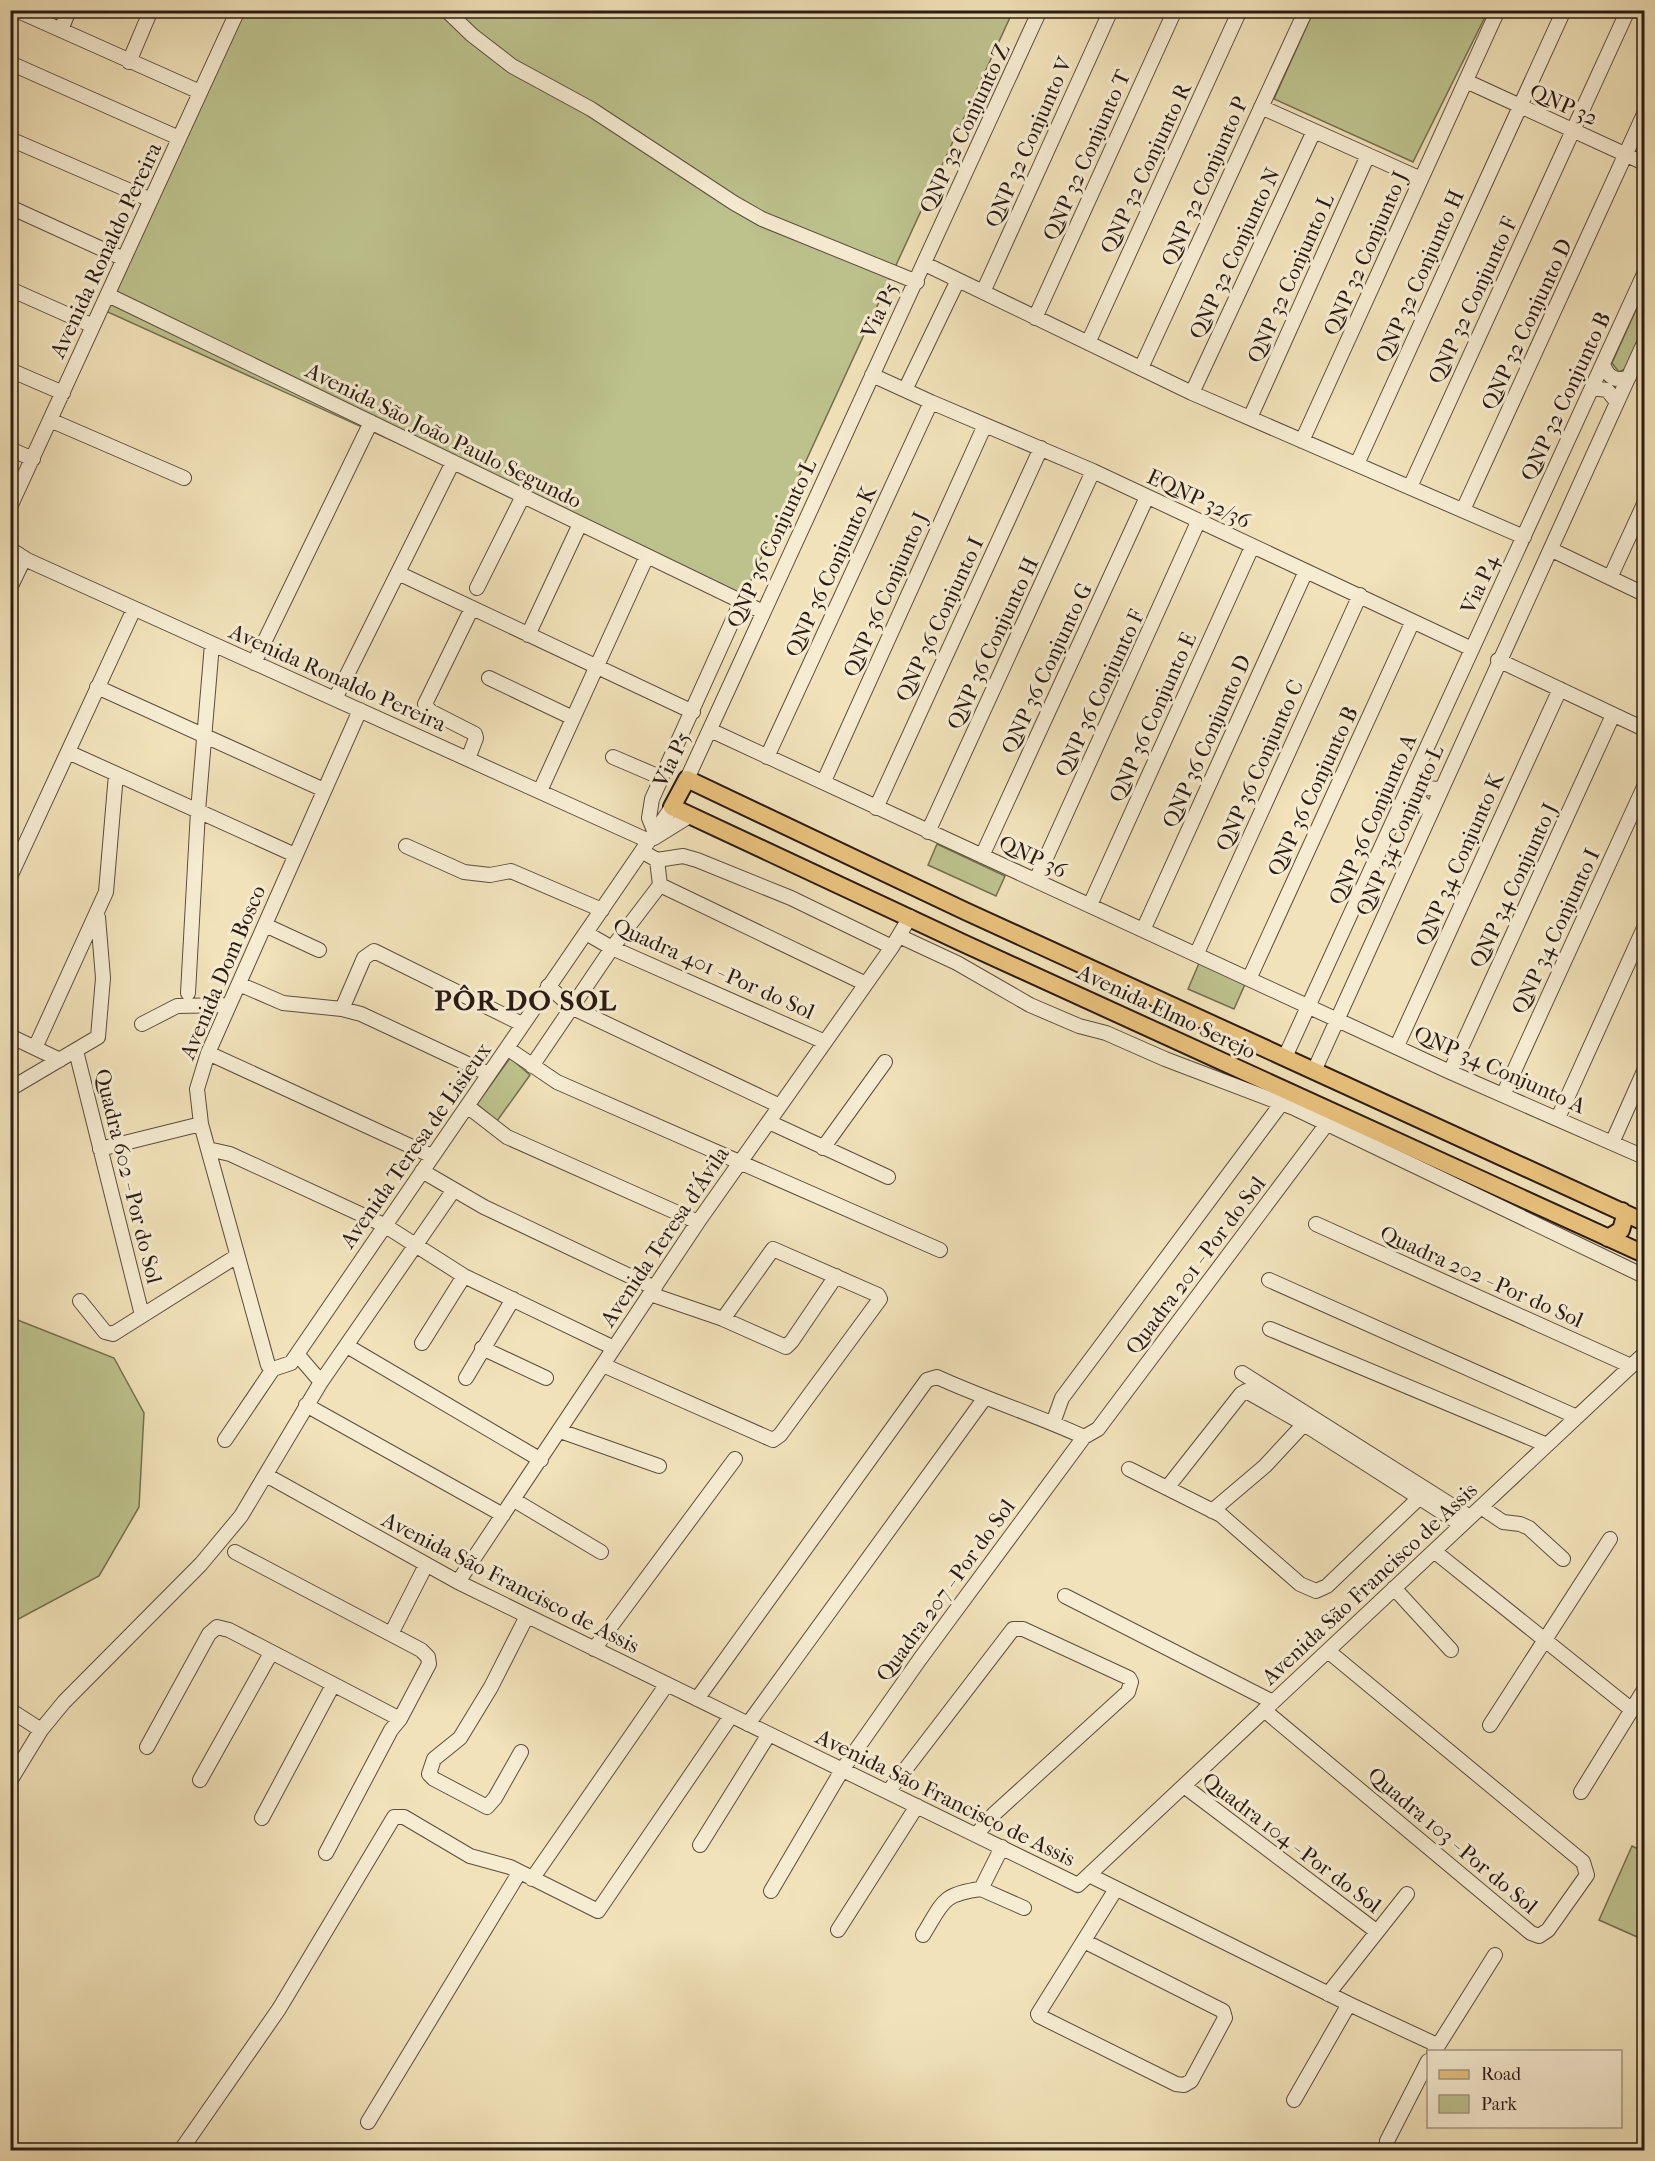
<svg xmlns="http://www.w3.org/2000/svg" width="1655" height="2161" font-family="'IM FELL French Canon',serif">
<rect width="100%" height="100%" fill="#f1e2b9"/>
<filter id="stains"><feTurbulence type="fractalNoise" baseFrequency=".00333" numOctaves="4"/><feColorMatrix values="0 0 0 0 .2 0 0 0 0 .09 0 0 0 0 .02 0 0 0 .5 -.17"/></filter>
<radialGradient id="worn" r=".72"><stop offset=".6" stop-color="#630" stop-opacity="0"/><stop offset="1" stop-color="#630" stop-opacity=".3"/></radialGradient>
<path fill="#bdc28d" stroke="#746e51" stroke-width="1.5" d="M1314,10L1488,11L1413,162L1274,99Z
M243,11H1013L741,602L647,556L101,309Z
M1644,292V334L1629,367L1619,372L1612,363Z
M937,844L1005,876L996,896L928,865Z
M1200,961L1246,982L1234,1009L1188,989Z
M510,1058L530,1075L497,1121L477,1104Z
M10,1317L114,1358L144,1413L139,1507L99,1576L11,1623Z
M1632,1846L1644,1852V1940L1599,1920Z"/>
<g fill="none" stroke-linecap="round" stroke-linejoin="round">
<defs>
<path id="minor" d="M16,10L200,92
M446,10L472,35L512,66L591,109L734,203L762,219L917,282
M61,30L69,10
M129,62L151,10
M10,63L179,138
M1466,81L1644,163
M1261,107L1421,179
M10,139L151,200
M10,207L124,259
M925,264L1192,393L1524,537
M10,289L93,326
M983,292L1111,10
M108,295L763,612
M1035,318L1175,10
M1088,343L1240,10
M1603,364C1608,378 1616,382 1629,377
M1141,368L1306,10
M10,370L63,393
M872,375L931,402L1093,471L1472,649
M1592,388L1607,390L1617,402
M905,390L958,280
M1192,393L1314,131
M1250,418L1368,155
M50,420L184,478
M1302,441L1498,10
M10,449L33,459
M1357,464L1564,10
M1410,487L1628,10
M10,507L238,10
M1463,510L1644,114
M10,549L27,560L649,841
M1552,550L1644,594
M398,573L693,712
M1610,578L1644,504
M10,588L24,559
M477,588L523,496
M528,635L580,524
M1498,660L1644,729
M254,663L371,422
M489,678L573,718
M97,687L324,790
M335,699L453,462
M360,710L208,1053L197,1089L201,1124L268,1365L273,1369L291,1363L672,807
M710,730L1450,1072L1644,1157
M68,752L295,855
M613,757L662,778
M767,757L931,402
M468,759L476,738L475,734L430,711L425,704L472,608
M1414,777L1425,788L1440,789
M687,779L1040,10
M824,781L985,425
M540,791L647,556
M1404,799L1419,800L1430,811
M876,808L1041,448
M928,832L1093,471
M655,833L649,818L652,799L741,602
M654,838L691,815
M406,846L464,872L490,875L511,871L602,910
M643,852L657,860L683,856L697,860L791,898L892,947
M982,856L1147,497
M10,877L134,609
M1036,880L1198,522
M660,885L866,984
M1090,905L1252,547
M265,925L319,950
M1144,928L1306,571
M586,933L612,948L825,1042
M899,936L957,963L1030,1005L1079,1026L1106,1033L1165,1059L1294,1108L1644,1276
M1197,953L1360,595
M1250,977L1412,623
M239,984L283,1003L342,1009L361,1014L489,1074
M548,986L573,1008L780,1106
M188,993L198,811L212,644
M342,1009L364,958L374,951L522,1024
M142,1024L177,1006L229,1005
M10,1036L35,1048
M1397,1046L1560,689
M507,1048L557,1082L940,1250
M76,1051L141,1311
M208,1053L432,1156
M1285,1057L1644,274
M60,1060L35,1048L106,892L116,774
M532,1066L612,948L660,885L657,860
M1314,1071L1644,343
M1450,1072L1613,715
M10,1089L98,1037L103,978L98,917
M1504,1093L1644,787
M467,1106L507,1137L698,1222
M1558,1118L1644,928
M769,1122L888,1177
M1612,1143L1644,1071
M823,1148L885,1062
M100,1149L201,1124
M208,1149L230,1154L384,1225L464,1276L614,1348
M422,1171L484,1207L655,1288
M1316,1224L1631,1366
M1269,1280L1577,1417
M650,1294L723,1319L786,1347L792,1341L836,1276
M80,1301L105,1332L113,1334L237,1256
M1270,1329L1547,1445
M422,1343L464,1276
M347,1346L541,1460
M482,1348L546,1378
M297,1354L321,1382
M603,1365L773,1440L780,1435L880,1299L878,1295L773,1249L723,1319
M1242,1373L1470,1517
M466,1378L513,1299
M306,1405L503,1515
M1053,1423L1062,1398L1287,1096
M560,1431L659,1466
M225,1440L273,1369
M1129,1469L1221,1515L1300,1584L1316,1591L1327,1586L1419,1498
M266,1475L458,1582L1078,1885L1644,1354
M1167,1488L1241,1394L1246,1391L1304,1424L1462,1525
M514,1500L601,1552
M1481,1507L1503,1522L1520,1524L1529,1528L1563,1559
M1212,1511L1265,1466L1304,1424
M1434,1551L1632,1710
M235,1552L421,1650L428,1657L429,1664L400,1719L391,1730L326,1853
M458,1582L698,1222L892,947L910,917
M1394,1588L1451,1650
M1065,1596L1273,1702
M391,1634L426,1565
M594,1649L735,1459
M697,1699L927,1380L937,1377C985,1399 1036,1415 1084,1437
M10,1710L41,1730
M1264,1710L1531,1933L1539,1936L1548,1930L1587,1875L1583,1862L1328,1651
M748,1724L984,1399
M1490,1725L1610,1539
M147,1747L209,1634L217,1627L229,1630L400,1719
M521,1752L495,1798L487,1807L434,1779L429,1774L434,1759L460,1738L491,1687L527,1616
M200,1780L271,1653
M10,1781L41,1730L64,1702L201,1564L241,1516L321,1382L453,1191
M1184,1786L1376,1931
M888,1792L1013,1629H1023L1129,1678L1131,1682L1128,1692L994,1814L976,1835
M1581,1792L1644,1690
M262,1818L333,1685
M700,1845L769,1734
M1089,1875L1349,2004L1437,2045
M532,1879L667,1684
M981,1889L1024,1908
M771,1891L842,1770L920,1659L1084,1437L1098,1429L1335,1113
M838,1930L917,1806
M923,1935C943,1903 941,1894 981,1889L1002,1847
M1084,1941L1223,2011L1225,2018L1191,2081L1184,2085L1176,2084L1039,2016L1038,2014L1116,1889
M1328,1994L1407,1894
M1434,2052L1495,1955
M1294,2100L1349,2004
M368,2122L519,1873
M1387,2141L1428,2061
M181,2150L279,2009L394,1817H404L470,1856L510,1867L598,1911L731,1716"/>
<path id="major" d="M1644,1222L965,911L687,779L672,807L965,944L1644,1254
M1608,1238L1621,1230L1625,1216L1622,1211"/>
</defs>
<use href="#minor" stroke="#5c4d3e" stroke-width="16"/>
<use href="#major" stroke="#2b1b15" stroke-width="20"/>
<use href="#minor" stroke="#f6ecd2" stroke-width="14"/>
<use href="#major" stroke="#e8c17c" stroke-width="16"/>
</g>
<g text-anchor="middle" stroke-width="6" stroke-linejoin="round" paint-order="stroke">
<g font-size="22" fill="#2b1b15" stroke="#f6ecd2">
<text transform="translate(1564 104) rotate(24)" y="8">QNP 32</text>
<text transform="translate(964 128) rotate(-65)" y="8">QNP 32 Conjunto Z</text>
<text transform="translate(1028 142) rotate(-66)" y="8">QNP 32 Conjunto V</text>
<text transform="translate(1086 155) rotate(-66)" y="8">QNP 32 Conjunto T</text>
<text transform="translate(1145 168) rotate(-65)" y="8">QNP 32 Conjunto R</text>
<text transform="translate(1204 181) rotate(-66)" y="8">QNP 32 Conjunto P</text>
<text transform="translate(105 250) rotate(-65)" y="8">Avenida Ronaldo Pereira</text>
<text transform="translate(1234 253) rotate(-65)" y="8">QNP 32 Conjunto N</text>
<text transform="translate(1365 253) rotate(-66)" y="8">QNP 32 Conjunto J</text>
<text transform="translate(1419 276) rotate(-66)" y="8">QNP 32 Conjunto H</text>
<text transform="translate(1290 278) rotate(-66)" y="8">QNP 32 Conjunto L</text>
<text transform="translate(1472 300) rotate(-65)" y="8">QNP 32 Conjunto F</text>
<text transform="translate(879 310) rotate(-64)" y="8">Via P5</text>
<text transform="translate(1526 324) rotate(-65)" y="8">QNP 32 Conjunto D</text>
<text transform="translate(1565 396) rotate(-65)" y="8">QNP 32 Conjunto B</text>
<text transform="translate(444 435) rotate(26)" y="8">Avenida São João Paulo Segundo</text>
<text transform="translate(1199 498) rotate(25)" y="8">EQNP 32/36</text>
<text transform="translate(771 543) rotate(-65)" y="8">QNP 36 Conjunto L</text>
<text transform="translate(830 571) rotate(-65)" y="8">QNP 36 Conjunto K</text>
<text transform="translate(1479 584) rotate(-65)" y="8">Via P4</text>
<text transform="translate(885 594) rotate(-66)" y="8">QNP 36 Conjunto J</text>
<text transform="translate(939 619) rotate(-65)" y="8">QNP 36 Conjunto I</text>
<text transform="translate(992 643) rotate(-65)" y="8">QNP 36 Conjunto H</text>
<text transform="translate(1046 668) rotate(-65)" y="8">QNP 36 Conjunto G</text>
<text transform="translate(338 677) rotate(24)" y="8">Avenida Ronaldo Pereira</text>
<text transform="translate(1099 693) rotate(-65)" y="8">QNP 36 Conjunto F</text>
<text transform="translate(1152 717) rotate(-66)" y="8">QNP 36 Conjunto E</text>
<text transform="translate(1206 741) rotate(-66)" y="8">QNP 36 Conjunto D</text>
<text transform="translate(671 759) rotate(-64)" y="8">Via P5</text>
<text transform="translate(1259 765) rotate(-66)" y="8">QNP 36 Conjunto C</text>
<text transform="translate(1312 791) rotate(-65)" y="8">QNP 36 Conjunto B</text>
<text transform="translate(1372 819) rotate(-66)" y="8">QNP 36 Conjunto A</text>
<text transform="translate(1399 830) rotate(-66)" y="8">QNP 34 Conjunto L</text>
<text transform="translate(1033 856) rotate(25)" y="8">QNP 36</text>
<text transform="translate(1459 859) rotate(-66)" y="8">QNP 34 Conjunto K</text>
<text transform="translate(1513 885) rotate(-65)" y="8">QNP 34 Conjunto J</text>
<text transform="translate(1555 931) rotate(-65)" y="8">QNP 34 Conjunto I</text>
<text transform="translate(714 968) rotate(24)" y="8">Quadra 401 - Por do Sol</text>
<text transform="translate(222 972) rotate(-67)" y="8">Avenida Dom Bosco</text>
<text transform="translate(1167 1011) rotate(25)" y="8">Avenida Elmo Serejo</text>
<text transform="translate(1500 1069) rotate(24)" y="8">QNP 34 Conjunto A</text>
<text transform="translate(415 1145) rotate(-55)" y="8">Avenida Teresa de Lisieux</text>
<text transform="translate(129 1176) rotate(76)" y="8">Quadra 602 - Por do Sol</text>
<text transform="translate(664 1236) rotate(-56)" y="8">Avenida Teresa d'Ávila</text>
<text transform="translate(1195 1265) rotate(-53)" y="8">Quadra 201 - Por do Sol</text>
<text transform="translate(1482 1276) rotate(24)" y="8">Quadra 202 - Por do Sol</text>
<text transform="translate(511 1582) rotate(27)" y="8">Avenida São Francisco de Assis</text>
<text transform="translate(1369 1583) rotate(-43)" y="8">Avenida São Francisco de Assis</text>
<text transform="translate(945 1590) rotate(-54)" y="8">Quadra 207 - Por do Sol</text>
<text transform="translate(946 1797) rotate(26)" y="8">Avenida São Francisco de Assis</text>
<text transform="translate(1453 1840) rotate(40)" y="8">Quadra 103 - Por do Sol</text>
<text transform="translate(1292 1842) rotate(37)" y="8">Quadra 104 - Por do Sol</text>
</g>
<g font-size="28" font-weight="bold" letter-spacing="1.5" fill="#2b1b15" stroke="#f6ecd2">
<text x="526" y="1010">PÔR DO SOL</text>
</g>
</g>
<rect width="1655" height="2161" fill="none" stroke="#f1e2b9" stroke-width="36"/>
<rect x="12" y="12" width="1631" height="2137" fill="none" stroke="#2b1b15" stroke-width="3"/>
<rect x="18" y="18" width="1619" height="2125" fill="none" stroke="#2b1b15" stroke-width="1.5"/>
<rect x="1427" y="2050" width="195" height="78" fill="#f6ecd2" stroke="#a59886" stroke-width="1.5"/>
<rect x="1439" y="2070" width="30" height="9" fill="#e8c17c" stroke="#a59886" stroke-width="1.5"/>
<text x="1481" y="2080" font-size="18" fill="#2b1b15">Road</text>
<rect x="1439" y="2095" width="30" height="18" fill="#bdc28d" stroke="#a59886" stroke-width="1.5"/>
<text x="1481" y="2110" font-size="18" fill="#2b1b15">Park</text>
<rect width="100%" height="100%" filter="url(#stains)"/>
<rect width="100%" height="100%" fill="url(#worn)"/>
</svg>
